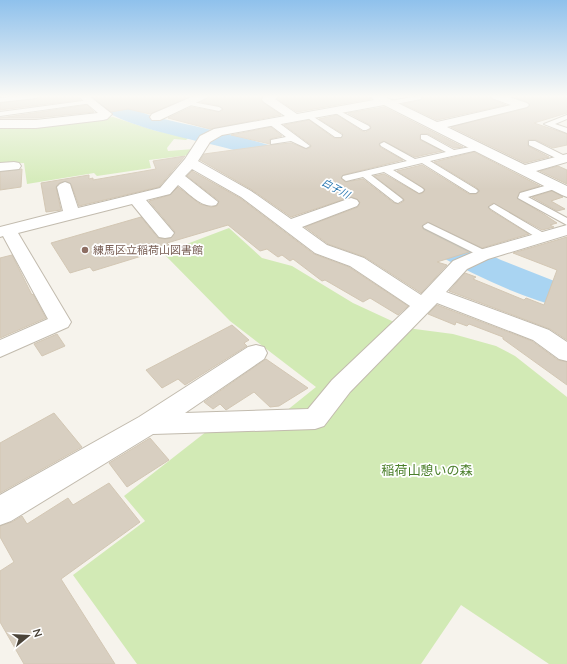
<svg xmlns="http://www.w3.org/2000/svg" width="567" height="664" font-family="'Nunito Sans','Noto Sans JP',sans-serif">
<rect width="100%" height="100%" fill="#f6f3ec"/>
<path fill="#d2eab5" d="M113,117L156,131L189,137L186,140L174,139L167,148L168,151L194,149L190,155L149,160L151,168L97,176L94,173L27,184L24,163L0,164V126H39Z
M229,228L262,258L292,266L353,303L407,328L453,334L496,346L515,356L567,397V664H549L461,605L421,664H137L73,575L145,521L124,496L211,428H265L316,387L230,321L163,253Z"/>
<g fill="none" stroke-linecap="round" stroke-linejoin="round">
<path fill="#a9d4f2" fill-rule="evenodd" d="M88,96H110L133,109L149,115C181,125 297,144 314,168L310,173L301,176C281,171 264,159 244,153C206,140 111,129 88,96Z
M414,221L425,224L501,260L567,286V309C510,295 455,265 403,236L399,230L403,224Z"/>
</g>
<path fill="#d8cfc1" stroke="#d3c7b4" d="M40,96H77L80,100L0,110V103L36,99Z
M91,96H191L150,114L128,109L111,112Z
M208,96H263L261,101L281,115L210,129L168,118L191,107L219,112L223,110V109L219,106L201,102L207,99Z
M280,96H369L371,99L297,112L277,99Z
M422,96H490L491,99L506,105L437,120L403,104L421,100Z
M510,96H567V113L534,123L567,134V145L553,148L536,140H528V146L549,157L525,163L451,127L527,108L530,106L527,102Z
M87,105L94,112L36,118H0Z
M384,107L463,147L454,148L428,134H421L420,135V140L442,151L415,157L383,141L379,144L380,147L403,160L343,175L341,178L345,182L363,179L394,203L399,204L404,201V199L374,176L384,174L419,194L423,193L425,189L397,171L422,165L469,194H476L480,191L477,188L434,162L474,152L540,186L520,192L517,198L545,215L557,223L550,225L554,227L542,230L493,203L488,207L490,210L529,234L482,248L427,222L422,226L423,229L469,252L437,262L447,265L421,293L365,257L328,244L305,227L358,207L360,202L357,199L351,197L291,217L252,190L200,160L204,154L270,145L291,143L307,149L311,147V145L284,125L309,120L334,138H341L343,134L319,119L337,115L362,131L366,132L371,128L370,125L348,113Z
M271,127L282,136L270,139V144L231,135Z
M185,156L159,187L79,206L71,184L66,181L59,183L56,187L61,210L46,212L41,183L89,175V179L93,178V180L156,169L153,161Z
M558,166L567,170V184L540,171Z
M22,169L21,187L0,190V172Z
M192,171L240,198L314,254L349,267L408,306L398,315L370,298L363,302L325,280L322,281L293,259L290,261L282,255L278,257L267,249L260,251L228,225L167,243L171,247L93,271L90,267L70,273L51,243L141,217L158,238L165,239L171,238L175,232L149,201L170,195L178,187L200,204L211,207L217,206L219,201L187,176Z
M552,191L563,197L551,201L565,209L557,211L532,197Z
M567,237V340L550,329L449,291L465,273L476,277L473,279L524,300L526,298L544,305L557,270L513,253Z
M12,255L32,295L33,294L46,318L0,338V258Z
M437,305L532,341L558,360L567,362V385L503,339V337L469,324L467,326L456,322L455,325L428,314Z
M232,325L249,340L244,343L247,346L185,385L178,379L162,388L146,370Z
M57,334L65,346L42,356L34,344Z
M266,359L308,388L279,406L270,407L254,392L226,410L220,404L213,409L204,402Z
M54,413L82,447L0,493V443Z
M150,438L169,460L127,487L109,463Z
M109,483L140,522L61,579L115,664H24L0,622V571L14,562L0,537V526L12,522L22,516L27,524L68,498L73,505Z"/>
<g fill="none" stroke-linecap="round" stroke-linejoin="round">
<defs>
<path id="lane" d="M22,96H39L36,98L0,102V98Z
M419,96L421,97V99L390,105L387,103L390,101Z
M90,100L92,101V103L0,116V112Z
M187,101L219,107L222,109L219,111L185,104V102Z
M336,109L369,126L370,128L366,130H363L334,112V110Z
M307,113L309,114L342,135L341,137H335L305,116V114Z
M567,115V119L555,124L567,128V133L544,124Z
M269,120H275L310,146L306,148L291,141L271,144V140L286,137L269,124Z
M421,135H427L454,150L482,145V149L430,161L476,189L478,191L476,193H470L422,163L393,170L422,188L424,190L422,192L419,193L384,172L371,175L401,198L403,200L398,203L395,202L363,177L346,181L342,178L343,176L407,161L381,146L380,144L384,142L415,159L446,152L421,139Z
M529,141H535L567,157V161H562L529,145Z
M555,183L558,184L559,186L558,188L528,197L567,218V225L518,198L520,193Z
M494,204L547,235L548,237L547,239H539L491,209L489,207Z
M428,223L488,252L489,254L488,256H480L424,228L423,226Z"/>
<path id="street" d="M78,96H89L112,114L107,119L103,120L36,128H0V120H36L98,113Z
M194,96H207L206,98L160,120H152L150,117L152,114Z
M264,96H278L275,99L297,114L374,100L370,96H383L437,122L511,105L492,98L491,96H506L527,103L529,105L527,107L447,127L525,165L567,154V162L536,171L567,186V197L562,195L384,105L222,135L210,142L198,161L251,191L291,219L345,200L351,198L357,200L359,203L357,206L302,227L327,245L364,258L421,295L453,261L476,251L567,225V235L488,259L467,269L446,292L549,330L567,342V361L559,359L533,340L437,303L350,392L324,426L315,429L153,434L11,521L0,525V495L139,417L248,347L256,345L264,347L267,353L264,359L185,413L308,409L332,380L410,306L350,266L315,253L241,197L192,169L185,176L218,202L216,205C202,209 189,193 178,185L170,194L146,200L174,233L171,237L165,238L159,237L132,204L18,233L71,322L68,327L0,357V340L48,319L3,236L0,237V227L63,211L57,187L60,184L65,182L70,184L78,208L160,188L185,159L200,136L214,129L285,116L264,102L262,100Z
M14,162L19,163L21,166L19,169L0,171V163Z"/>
</defs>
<use href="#lane" stroke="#c2bbae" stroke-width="2"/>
<use href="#street" stroke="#c2bbae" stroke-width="2"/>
<use href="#lane" fill="#fff" fill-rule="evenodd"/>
<use href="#street" fill="#fff" fill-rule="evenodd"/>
</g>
<linearGradient id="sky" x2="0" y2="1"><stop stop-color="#8fc1ec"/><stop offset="0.51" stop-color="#fbfaf6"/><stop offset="1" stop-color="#fbfaf6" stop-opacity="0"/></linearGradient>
<rect width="567" height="189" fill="url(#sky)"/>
<circle fill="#8d6e63" stroke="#fff" stroke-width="1.5" cx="85" cy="250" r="4"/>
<g text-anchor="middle" stroke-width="3.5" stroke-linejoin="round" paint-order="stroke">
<g font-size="10" font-style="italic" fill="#2e7ab2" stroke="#fff">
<text transform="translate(336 188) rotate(28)" y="4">白子川</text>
</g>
<g font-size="11" fill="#785e54" stroke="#fff" text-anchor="start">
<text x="93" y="254">練馬区立稲荷山図書館</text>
</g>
<g font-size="13" fill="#4a7f2a" stroke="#fff">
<text x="427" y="475">稲荷山憩いの森</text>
</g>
</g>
<g transform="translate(28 636) rotate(72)" stroke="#ffffff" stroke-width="3" paint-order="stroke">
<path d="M0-3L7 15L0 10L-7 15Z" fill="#4b4439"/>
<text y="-6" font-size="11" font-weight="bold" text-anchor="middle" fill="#4b4439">N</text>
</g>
</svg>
